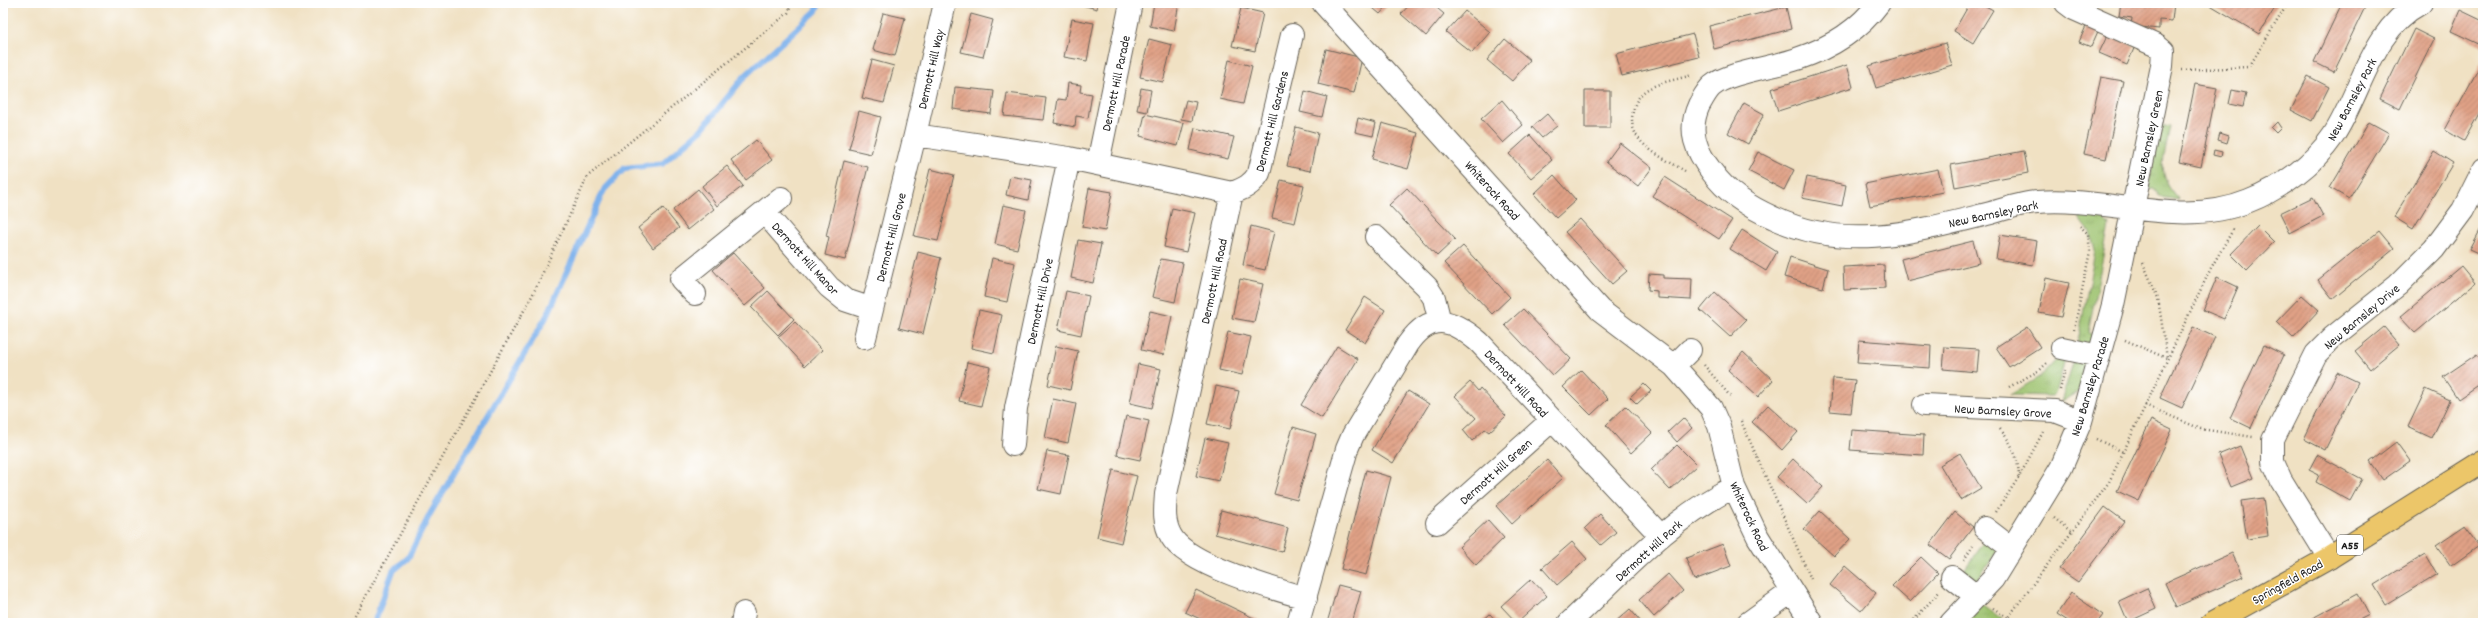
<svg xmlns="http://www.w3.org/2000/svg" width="2486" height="626" font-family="Dekko,sans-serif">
<defs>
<pattern id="grass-tufts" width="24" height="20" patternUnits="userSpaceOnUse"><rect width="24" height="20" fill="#9bc16c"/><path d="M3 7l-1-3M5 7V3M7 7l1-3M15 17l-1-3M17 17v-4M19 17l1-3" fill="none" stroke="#85a55d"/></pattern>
<pattern id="building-hatch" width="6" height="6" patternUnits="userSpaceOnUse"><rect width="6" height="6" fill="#e0a186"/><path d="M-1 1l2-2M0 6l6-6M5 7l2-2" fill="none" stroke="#b5826d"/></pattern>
</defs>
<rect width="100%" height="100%" fill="#fff"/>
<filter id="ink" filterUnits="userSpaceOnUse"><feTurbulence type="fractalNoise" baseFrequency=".025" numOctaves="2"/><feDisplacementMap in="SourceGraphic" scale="8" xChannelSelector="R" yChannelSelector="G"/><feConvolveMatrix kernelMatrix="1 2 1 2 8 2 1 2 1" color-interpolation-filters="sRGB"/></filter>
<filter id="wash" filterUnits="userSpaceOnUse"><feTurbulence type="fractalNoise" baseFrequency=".012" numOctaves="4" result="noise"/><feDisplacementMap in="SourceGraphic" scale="16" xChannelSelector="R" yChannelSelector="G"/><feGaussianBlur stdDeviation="0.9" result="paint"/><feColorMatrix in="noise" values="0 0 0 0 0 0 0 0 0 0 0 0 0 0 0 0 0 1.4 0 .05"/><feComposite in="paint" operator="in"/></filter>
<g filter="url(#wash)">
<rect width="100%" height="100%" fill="#f0e1c3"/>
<path fill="url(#grass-tufts)" stroke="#5c6e44" d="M2160,125L2170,127C2164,159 2155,174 2179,200L2160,197L2154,189H2148Z
M2080,215L2102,218L2109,226L2088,333L2095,335L2092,349L2077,346L2095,251L2090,232L2080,219Z
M2062,354L2065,358L2057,391L2052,396L2010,395L2042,375Z
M2075,356L2089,360L2079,391L2061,402Z
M1986,538L2000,547L1976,582L1962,573Z
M1980,603L2002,619L1998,623H1962Z"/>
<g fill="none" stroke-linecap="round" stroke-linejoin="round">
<path stroke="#7fb2ec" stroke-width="6" d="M374,623L393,571L408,558L430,514L548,314L604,190L625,168L662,164L701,130L745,76L816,11L819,3"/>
</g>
<g id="blocks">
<path fill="url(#building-hatch)" d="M1074,3H1098L1097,9Z
M1154,3H1179L1174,31L1150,26Z
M1367,3H1390L1380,14Z
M1411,3H1431L1444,14L1426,36L1401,14Z
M1970,3H1980L1993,10L1973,43L1954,31Z
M2121,3H2174L2172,21L2159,20V29L2131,26L2132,18L2119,16Z
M2207,3H2278L2259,34Z
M2342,3H2367L2334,72L2314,62Z
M1786,7L1791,29L1714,49L1709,26Z
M1241,8L1263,13L1255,51L1232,46Z
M2460,10L2483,21V46L2451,31Z
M1465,11L1490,32L1472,53L1446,32Z
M883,13L905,18L895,56L873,50Z
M971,14L993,20L983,57L961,52Z
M1072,19L1094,23L1087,61L1064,57Z
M2087,24L2099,29L2091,47L2079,42Z
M2414,29L2434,39L2400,109L2380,99Z
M1693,34L1699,57L1622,76L1616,54Z
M2108,34L2135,46L2127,65L2099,53Z
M1149,39L1172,45L1163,82L1140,77Z
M1505,39L1530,60L1512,81L1487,60Z
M1945,43L1952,65L1876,88L1869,66Z
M1326,49L1362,58L1354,93L1318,84Z
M872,60L894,66L884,103L862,98Z
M1229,60L1252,66L1243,104L1220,99Z
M2482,62L2483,106L2464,141L2445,130Z
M1847,65L1853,87L1778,111L1771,89Z
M2308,76L2329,87L2312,121L2291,110Z
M2101,77L2123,81L2106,159L2084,154Z
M1068,83L1081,85L1080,92L1092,94L1088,118L1076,116L1075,127L1054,123L1058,99L1066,100Z
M2195,84L2217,88L2201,167L2179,162Z
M955,87L994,91L991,114L953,109Z
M1141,88L1151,90L1147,112L1137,110Z
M2232,90L2246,93L2243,107L2229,104Z
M1305,91L1327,97L1322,117L1300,112Z
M1585,91H1610V128H1585Z
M1007,93L1046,98L1043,120L1004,116Z
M1186,100L1196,102L1192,121L1181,119Z
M1502,100L1523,125L1503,143L1481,119Z
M1744,103L1764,114L1748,144L1728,133Z
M859,111L881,117L871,154L849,149Z
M1145,114L1184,123L1178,146L1140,136Z
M1547,114L1557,126L1542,138L1532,127Z
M1358,118L1376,123L1373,136L1355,132Z
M2277,122L2281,128L2276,133L2271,128Z
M2369,122L2389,133L2349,199L2330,188Z
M1382,123L1418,133L1408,169L1372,159Z
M1296,127L1318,133L1310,171L1287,166Z
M1195,128L1234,137L1228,159L1190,150Z
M2220,133L2229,136L2227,143L2218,140Z
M1530,135L1552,160L1531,178L1509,154Z
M756,140L772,160L746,180L731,160Z
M1620,143L1652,168L1638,186L1606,162Z
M2214,150L2222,152L2221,157L2213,155Z
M2024,151L2028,173L1955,187L1951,165Z
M2434,151L2453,163L2413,229L2394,217Z
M1758,152L1794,170L1784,190L1748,171Z
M844,161L868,167L845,260L825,255L829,237L826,236Z
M727,166L743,186L717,206L702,186Z
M930,169L954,175L938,241L914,236Z
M1938,169L1943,192L1870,206L1865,184Z
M1554,175L1576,200L1556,218L1534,194Z
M1010,176L1032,180L1028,200L1006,195Z
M1665,177L1732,220L1719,239L1652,196Z
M1807,177L1846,185L1842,206L1802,198Z
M1281,180L1304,185L1295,223L1272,218Z
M1089,188L1112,192L1105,231L1082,227Z
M1407,188L1455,239L1437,256L1389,205Z
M698,189L714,209L688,230L673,210Z
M2313,197L2323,216L2290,233L2280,213Z
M1003,205L1026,210L1017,249L995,244Z
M663,208L679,228L653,248L638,228Z
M1172,208L1195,213L1186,252L1164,247Z
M1580,219L1627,271L1612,284L1565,232Z
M2483,225V255L2470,249Z
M1251,226L1274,232L1265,270L1243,265Z
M2258,226L2274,242L2247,270L2231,254Z
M1742,230L1777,252L1766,271L1730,249Z
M2379,231L2394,249L2333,299L2318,280Z
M2000,235L2037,241L2033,265L1996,259Z
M1078,240L1101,244L1093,283L1071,278Z
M1973,241L1979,263L1907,281L1901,259Z
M1463,246L1510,297L1492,314L1444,263Z
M918,252L941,258L923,334L899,328Z
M733,253L765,288L745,306L713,270Z
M1790,257L1828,269L1823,288L1784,277Z
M992,258L1015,263L1007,302L984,297Z
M1161,259L1183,263L1175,302L1152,297Z
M1884,265L1885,288L1844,290L1843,267Z
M2461,266L2475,283L2415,333L2400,317Z
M1649,274L1663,275V278L1692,279L1691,300L1657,298V291L1648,290Z
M2217,277L2238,287L2224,319L2203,310Z
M2046,278L2069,283L2061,317L2039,313Z
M1240,279L1263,284L1254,322L1232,318Z
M768,291L794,319L778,335L751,307Z
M1066,291L1089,296L1081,335L1058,330Z
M1715,292L1746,320L1730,337L1700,310Z
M2302,295L2319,310L2293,338L2276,322Z
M1365,297L1385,310L1365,343L1345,330Z
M1523,309L1571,359L1553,376L1505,325Z
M979,310L1002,315L994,353L971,348Z
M1150,311L1172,316L1164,355L1141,350Z
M795,322L822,350L805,366L778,337Z
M2027,327L2040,347L2009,367L1996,347Z
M2193,327L2215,337L2182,408L2160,398Z
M2384,327L2399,345L2370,369L2355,351Z
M1228,332L1251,337L1242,375L1219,370Z
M1859,340L1931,346L1930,368L1857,363Z
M2264,345L2284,355L2251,428L2230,418Z
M1056,346L1078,351L1070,390L1048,385Z
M1337,346L1358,359L1322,418L1301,405Z
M1945,347L1979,349L1977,372L1943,369Z
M1743,352L1773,380L1758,397L1728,370Z
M2477,354L2483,363V382L2458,399L2443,377Z
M967,362L990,367L981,406L959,401Z
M1138,364L1161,369L1152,408L1130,403Z
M1581,370L1608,399L1591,415L1563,387Z
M2337,372L2358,382L2325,450L2304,439Z
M1833,378L1855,380L1851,413L1830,411Z
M1470,382L1478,391L1480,388L1506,416L1489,432L1485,429L1472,441L1463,430L1476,418L1455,396Z
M1644,384L1651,391L1637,404L1630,397Z
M1216,386L1239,391L1230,429L1207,424Z
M2426,389L2450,400L2432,438L2408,427Z
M1408,391L1429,404L1393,463L1372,450Z
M1053,399L1076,404L1068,443L1045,438Z
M1768,405L1798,432L1782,450L1752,422Z
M1626,406L1652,433L1631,453L1606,425Z
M1126,416L1149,421L1140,460L1117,455Z
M1683,418L1692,428L1677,442L1668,432Z
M2151,420L2172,430L2139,501L2117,491Z
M1293,427L1316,434L1297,500L1274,494Z
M1852,430L1924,435L1923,455L1850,450Z
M1205,438L1228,443L1219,481L1196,476Z
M2396,442L2410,461L2383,480L2370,462Z
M1677,445L1697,465L1670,490L1651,470Z
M2240,446L2253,478L2231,487L2218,455Z
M1047,451L1069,455L1061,494L1038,489Z
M1960,453L1981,488L1961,500L1940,465Z
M2317,455L2362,479L2350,501L2316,482L2319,475L2309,470Z
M1793,459L1823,487L1807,504L1777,477Z
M1547,460L1563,478L1512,524L1496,506Z
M1113,470L1137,476L1121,543L1097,537Z
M1366,470L1391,477L1366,575L1341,569Z
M2263,498L2268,536L2247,539L2241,501Z
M2105,507L2124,521L2078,582L2059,569Z
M1221,510L1288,528L1282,552L1215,534Z
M1820,511L1850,539L1834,556L1804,529Z
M1955,512L1973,527L1949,559L1930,545Z
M1600,514L1616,532L1601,545L1585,528Z
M1488,520L1504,538L1476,565L1459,547Z
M2464,526L2479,546L2451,566L2436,545Z
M1572,542L1587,559L1557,585L1542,568Z
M1723,544L1731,566L1694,580L1686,558Z
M2232,553L2243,577L2176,607L2165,583Z
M2425,554L2437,574L2386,605L2374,585Z
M1921,557L1938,573L1910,602L1892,586Z
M1845,566L1876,593L1861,611L1830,585Z
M1668,574L1683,591L1654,617L1639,600Z
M1531,579L1547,596L1517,623L1501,606Z
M1338,585L1361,591L1352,623H1327Z
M2147,588L2156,609L2128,622L2119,601Z
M1196,590L1258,620L1257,623H1209L1185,612Z
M2071,593L2103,615L2097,623H2071L2057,614Z
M2358,594L2369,615L2353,623H2303Z
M1630,609L1642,623H1614Z
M1490,614L1498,623H1480Z"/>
</g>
</g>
<g filter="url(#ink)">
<use href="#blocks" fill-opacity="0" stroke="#666156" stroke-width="1"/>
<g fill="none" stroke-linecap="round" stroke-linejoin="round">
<defs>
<path id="minor" d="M1323,3L1600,310L1674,366L1711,408L1719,426L1734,487L1758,537L1812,623
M1879,3C1859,30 1830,48 1797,59C1775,67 1729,72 1712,86C1707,90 1702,100 1699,105C1687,131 1696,151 1712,172C1727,193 1751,208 1774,218C1844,251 1911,233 1983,215C2000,211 2019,203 2037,202C2107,196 2181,229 2249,201C2280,189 2314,164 2333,136C2362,92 2371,29 2421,3
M915,135L1069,158L1232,193L1166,494C1165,508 1163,522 1171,536C1187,565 1274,589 1306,598
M1098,163L1131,3
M1232,193C1245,188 1252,185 1259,173L1292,35
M764,212L829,287L845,300L872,309
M1376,237L1427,287L1434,298L1440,322
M695,294L681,279L781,198
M865,338L915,135L945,3
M2062,348L2099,356
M1674,366L1690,350
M1924,405L2055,411L2081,421
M1013,445L1016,408L1069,158
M1437,523L1552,420
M1985,528L2011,548
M2329,558L2281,480L2273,462V440L2316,354L2333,337L2398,285L2434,249L2463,210L2483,170
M1952,577L1976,596
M742,623L744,613
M1298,623L1347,449L1353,435L1408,344C1431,311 1452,319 1479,342L1661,536
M1569,623C1621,574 1670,518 1734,487
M1748,623L1791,592
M1951,623L1993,579L2061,468L2081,421L2113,305L2162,66L2163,51L2157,46L2074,9L2066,3"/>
<path id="highway" d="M2212,623L2329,558L2483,461"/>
</defs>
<use href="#minor" stroke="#666156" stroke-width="24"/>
<use href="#highway" stroke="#666156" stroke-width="24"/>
<path stroke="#666156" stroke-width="2.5" stroke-dasharray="1 3" stroke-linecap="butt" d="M2182,70L2249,67L2288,3
M1685,171C1661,156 1623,142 1634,108C1636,100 1641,93 1648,89C1660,82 1679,79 1692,75
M2143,263L2158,298L2167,358
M2074,330L2090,251L2088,234L2078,224
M2125,340L2166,358
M1704,365L1730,396
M2009,387L2040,370L2048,362
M2060,390L2065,370
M2145,405L2201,429L2253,437
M1741,421L1811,579
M2000,429C2013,445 2018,457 2019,477
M2096,439L2123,452
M1996,512L2019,477L2043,432
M2054,518L2073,533
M1964,560L1973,546
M1993,608L2016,623
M351,623L532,296L588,176L788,13L792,3
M1911,623L1939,592
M2004,623L2109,482L2211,268L2234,228"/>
<use href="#minor" stroke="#fff" stroke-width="22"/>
<use href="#highway" stroke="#ecc669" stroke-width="22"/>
</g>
</g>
<g text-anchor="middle" stroke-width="3" stroke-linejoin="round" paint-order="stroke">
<rect fill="#fff" stroke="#606060" stroke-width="1" x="2337" y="535" width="26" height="20" rx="3"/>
<g font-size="12" font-weight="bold" fill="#1c1c1c">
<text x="2350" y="549">A55</text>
</g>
<g font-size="13" fill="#1c1c1c" stroke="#fff">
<text transform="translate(930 69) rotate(-77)" y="5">Dermott Hill Way</text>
<text transform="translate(1115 83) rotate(-78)" y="5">Dermott Hill Parade</text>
<text transform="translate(2351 99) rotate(-62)" y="5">New Barnsley Park</text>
<text transform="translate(1271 121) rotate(-76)" y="5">Dermott Hill Gardens</text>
<text transform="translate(2148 138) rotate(-78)" y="5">New Barnsley Green</text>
<text transform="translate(1493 190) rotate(48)" y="5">Whiterock Road</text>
<text transform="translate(1993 213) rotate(-12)" y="5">New Barnsley Park</text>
<text transform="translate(890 237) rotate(-76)" y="5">Dermott Hill Grove</text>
<text transform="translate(806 258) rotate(48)" y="5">Dermott Hill Manor</text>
<text transform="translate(1213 281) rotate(-78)" y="5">Dermott Hill Road</text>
<text transform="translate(1039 301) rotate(-78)" y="5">Dermott Hill Drive</text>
<text transform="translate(2361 316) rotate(-40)" y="5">New Barnsley Drive</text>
<text transform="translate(1517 383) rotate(47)" y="5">Dermott Hill Road</text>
<text transform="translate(2089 386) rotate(-73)" y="5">New Barnsley Parade</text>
<text transform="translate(2003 410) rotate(3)" y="5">New Barnsley Grove</text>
<text transform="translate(1495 471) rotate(-42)" y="5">Dermott Hill Green</text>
<text transform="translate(1750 516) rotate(65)" y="5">Whiterock Road</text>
<text transform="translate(1648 550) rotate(-42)" y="5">Dermott Hill Park</text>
<text transform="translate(2287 581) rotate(-29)" y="5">Springfield Road</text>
</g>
</g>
<rect width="2486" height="626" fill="none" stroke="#fff" stroke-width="16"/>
</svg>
